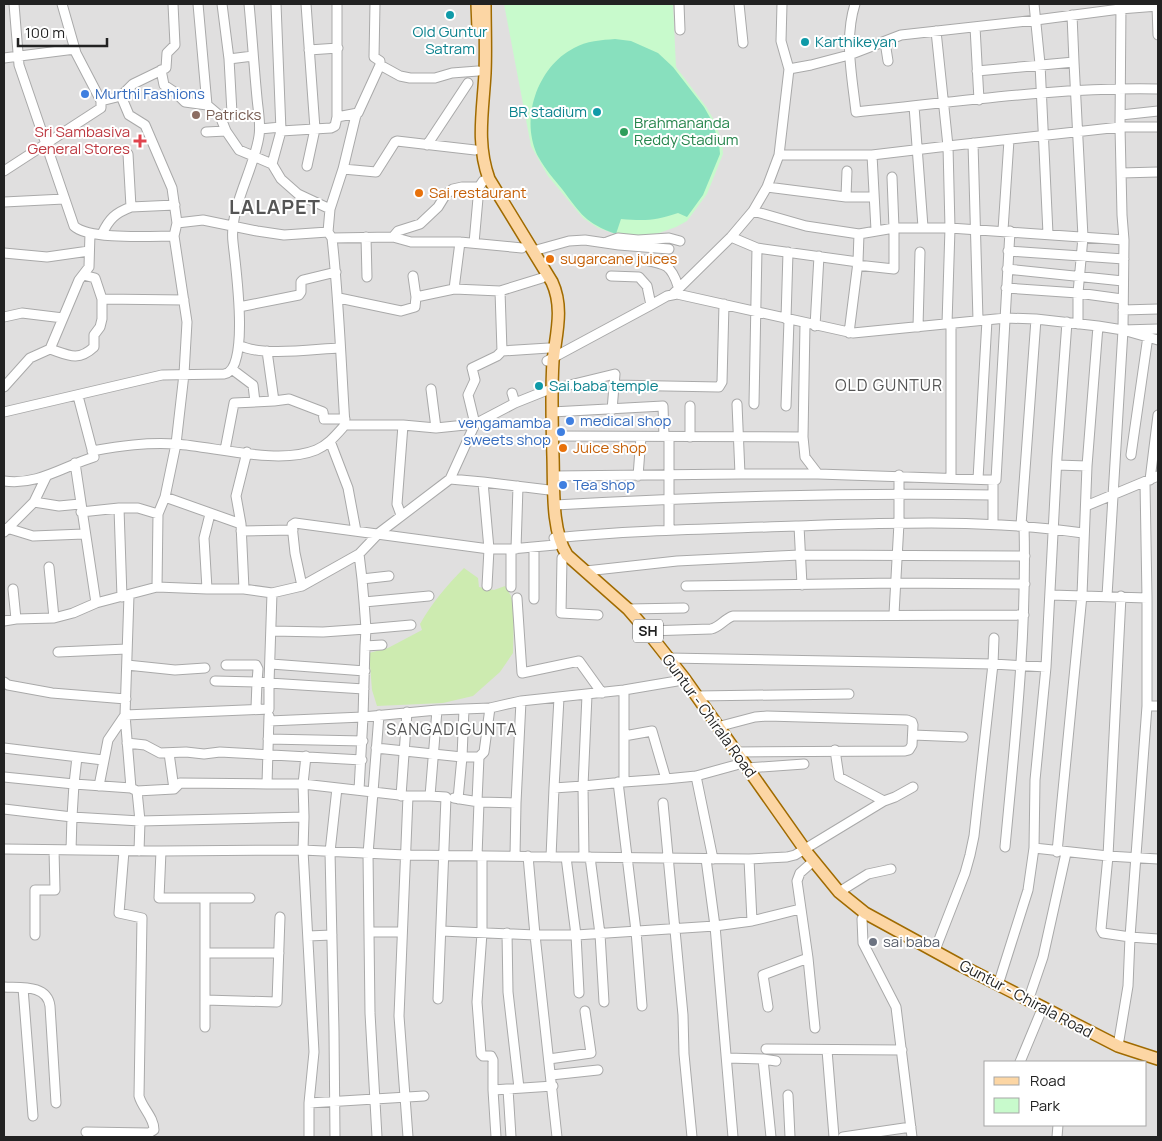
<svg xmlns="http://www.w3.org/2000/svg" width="1162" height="1141" font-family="Manrope,sans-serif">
<rect width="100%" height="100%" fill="#f2efe9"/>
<path fill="#e0dfdf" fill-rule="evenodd" d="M4,4H1158V1137H4ZM986,1062H1146V1125H986Z"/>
<path fill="#cdebb0" d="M464,568L478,578L479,587L494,590L505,586L511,596L514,612L513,653L500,672L473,696L443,703L377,706L372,690L369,653L388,648L422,630L420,624C432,603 447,585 464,568Z"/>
<path fill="#c8facc" d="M504,4H673L676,67L707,108L715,122L722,142L723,154L707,194L687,221L676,227L659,233L637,237L622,236L598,228L583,218L548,176L531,146Z"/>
<path fill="#88e0be" d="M615,39L631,41L658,53L673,67L704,107L712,121L719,143L720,154L703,195L687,217L678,213C655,221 644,221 621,219L616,234C585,223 581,214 562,189C554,179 545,169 539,158C519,120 537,67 574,48C586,41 602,40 615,39Z"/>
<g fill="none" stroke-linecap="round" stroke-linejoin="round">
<defs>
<path id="minor" d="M14,4L19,65L74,226C88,240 153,236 174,236
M198,4L207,105
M306,4L315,129L307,166
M337,4V117
M679,4L680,30
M739,4L743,43
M855,4C844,39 852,76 856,112C957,102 1057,87 1158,89
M1034,4L1040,64L1048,234
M1121,4L1120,127L1122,215L1124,240L1123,330
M1157,6L1158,35
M975,27L979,100
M885,42L888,61
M309,50L338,48
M4,58L75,49
M229,59L253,56
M1074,62L1083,237L1078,293V324
M380,65L400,76L410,78H435L452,73L478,71
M789,69L811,65L849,55L901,35L1036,20L1120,9L1158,6
M161,70L164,85L176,93L185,102L207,105L220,116L226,131L239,150L272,164L281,179L298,194L330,209L328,232L332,238L393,237L411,242H460L522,248
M977,71L1074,62L1072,15
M121,96L129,115L145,125L172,188L177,223L174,236L187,322L184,374L176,444L165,497L158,514L157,587
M101,101L121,96L133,84L166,68L167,53L175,45L173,4
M914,106L923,227
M1121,115L1158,111
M220,116L232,113L229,59L222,4
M260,129L281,127
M281,131L331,128L335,126L337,117L358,113L380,65V61L374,57L375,4
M206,132L226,131
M973,143L978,320
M427,145L468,83
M779,155H872L948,146L936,31
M872,155L876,230
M272,164L281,131L276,4
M343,169L356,115
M4,171L101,108V101L76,53L62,4
M1121,173L1158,172
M767,187L846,197H874
M846,197L847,171
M4,202L64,199
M131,207L175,205
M330,209L343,169L376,172L395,142L397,141L475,150
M753,211L806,226L859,234L894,228H950L948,146L1120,127H1158
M177,223L203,220L257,231L284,235L328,232
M1003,230L1009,140
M102,234C109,219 115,213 131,207L128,154
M366,237L367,277
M393,237L398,231L420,224L438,207L446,194L453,189L462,187H479
M731,237L757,248L858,262L859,234
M460,242L454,289L500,291L542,278
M607,242L618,238L638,240L669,238L680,241
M474,243L479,187L483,181
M533,251L569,241L585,240L619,245L669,249
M1008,251L1124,259
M4,253L47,257L89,251
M645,260C666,264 671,265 678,286
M857,265L894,269V228L892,177
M1007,269L1123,281
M413,276L416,297
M611,276L639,277L647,286L651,305
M1006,288L1078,293L1122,299
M672,295L731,237L753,211L767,187L779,155L789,69L781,41L782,4
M339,298L401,311L415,307L416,297L454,289
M102,299L184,300
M239,307L299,295L301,292V282L303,280L336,272
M1123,310L1158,309
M4,317L22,313L63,318
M786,319L788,252
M805,324L803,437L805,457L818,474L996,480L1010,231
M947,324L950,228L1124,240
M815,326L819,256
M918,327L920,252
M849,333L858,262
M239,345C261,357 314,349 339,348
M50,349C68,355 78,362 94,347V335L100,327L102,319V299L95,278L83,275
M502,351L549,348
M547,361L651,305L667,296L677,294L853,333L1006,318L1036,319L1098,326L1123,330L1158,340
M233,370L253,385L255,402
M614,385L719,387L722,382L724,304
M4,387L30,358L50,349L79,280L89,267L90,233
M431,389L436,428
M512,393L515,403
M274,401L289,399L323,412L324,419H345
M754,404L757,248
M786,406L789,320
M4,412L162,375L224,374C251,371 235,263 233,242C229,208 254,170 259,136C261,124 258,110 257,98C254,67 252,35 249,4
M552,412L663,406L664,436
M345,425H403L436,428L475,424L468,395L475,380L472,368L497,356L502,351L500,291
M553,436L803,437
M669,437V530
M690,437V406
M330,441L348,488L356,531
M225,450L234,403L274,401L267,351
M92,451C120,446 147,442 176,444C216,447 279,465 316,450C328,445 336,435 345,425C341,363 339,300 332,238
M1131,455L1148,336
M75,463L96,603
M1057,465L1087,466
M740,474H818
M554,476L740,474L737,404
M638,476L641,437
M951,478V323
M450,479L483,482L489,549L487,586
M978,479L987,320
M1150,480L1158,415
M4,481C37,486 64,466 94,457L78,396
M483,482L549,490
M1145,483L1147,598V706L1130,937L1158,939
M165,497L241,524
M34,502L59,506L80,504
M555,505C701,497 847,492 993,495
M1086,506L1158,476
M81,512L119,508
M401,515L397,504L403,425
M993,524V480
M1021,525L1036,319
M799,526L802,585
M7,528L33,536L84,534
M241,531L293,530
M4,532L34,502L46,477
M554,538C635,530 716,529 796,526C892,523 988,519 1083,533
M534,547V599
M516,549L518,486
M359,554L362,579L389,576
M562,558L561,613L598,615
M49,567L54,618
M586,571L677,561L800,555L1025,556
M362,579L364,602L429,596
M302,586L295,553L292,525L295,523L489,549H511L555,545
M686,586L896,583L1025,584
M511,587V549
M13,589L16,619
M207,589L204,538L210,514
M244,589L241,524L236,496L247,452
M272,593L269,683L364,689
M129,595L125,715L269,709V683L257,682L256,708
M1051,595L1147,598
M1107,596L1123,330L1158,329
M122,597L119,508H138L158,514
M517,598L522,673L579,661L602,693
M364,602L366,629L411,625
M628,609L684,608
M894,614L899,523V475
M4,621L16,619L54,618L73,613L96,603L157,587L207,589H244L272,593L302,586L359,554L379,533L450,479L475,424L515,403L545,391L615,374L612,410
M271,631L323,632L366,629L365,646L382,645
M647,631L711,629C720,627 724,619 733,616L1024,615
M365,646L363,717L437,710L490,708L521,701L624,690L677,681
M58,652L127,649
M669,658L993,664L1046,667
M271,664L365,671
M127,665L175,670L205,668
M215,681L257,682L258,669L256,665H226
M4,682L8,685L52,693L126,699
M697,696L849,694
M559,698L554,788L583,786L587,695
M1147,706H1158
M125,715L131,788L137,791L174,789L180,783L267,784
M269,716L267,784H303L306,756
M269,721L363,717L359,790
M717,727L755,717L767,716L907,720L912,722L913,725L912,745L909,750L905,751L735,752
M913,735L963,737
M624,736L652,731L666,779L696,776L736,765
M268,739L363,741
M127,743L145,745L160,753L186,752L204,754L220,752L362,760
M4,748L103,760
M376,748L462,757L464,709
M835,750L839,777L884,801
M169,753L174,789
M747,768L804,764
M696,776L713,859
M4,777L74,784L77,757
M618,782L636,931L642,1006
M624,782L666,779
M99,786L108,740L125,715
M131,788L74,784L72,817L140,821L304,817L303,784L373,792L379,715
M137,791L140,821L139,851
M401,796L407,712
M408,796H430L437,710
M430,796L446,797L438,999
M454,798L479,802L477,856
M458,799L462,757H479L484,752L490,708
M477,801L479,757
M479,802L516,803L515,856
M516,803L521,701
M663,803L683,1015L684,1054L692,1137
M4,809L72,817L71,850
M304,817L303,850L314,1052L309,1103V1137
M1005,847C1015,740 1027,633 1024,525
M1034,848L1108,856L1158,859
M4,849L161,851L303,850L405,855L749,859L787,857L795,855L884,801L895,797L913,787
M161,851L159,898H250
M1057,852L1082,595L1087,466L1098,326
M482,856V933L477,1002L481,1054L483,1056H491L493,1060V1090L496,1137
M551,857L554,788
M566,857L576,935L579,993
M584,857L583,786L624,782V690
M590,857L600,934L604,1002
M706,859L715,926L733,1137
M749,859L752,921
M839,892L868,874L891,869
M865,913L862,919L863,943L896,1007L912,1137
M441,931L535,935L528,856
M369,932H402
M507,933L508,992L519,1088
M35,935V890H55L54,850
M308,936L332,935
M935,950L965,873L970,855L974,836L993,664L994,638
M206,953H279
M808,958L815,1028
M998,985L1028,890L1034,848L1035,780L1046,667L1057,457L1067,322
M4,987C20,988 47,984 50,1006L56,1103
M23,988L33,1116
M205,1000L277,1002L280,917
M1028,1001L1043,957L1066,853
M768,1007L763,975L808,958L797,881L800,873L809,865
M205,1027V898
M1118,1046L1128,986L1130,937L1103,933L1101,929L1108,856L1121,596
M766,1049L902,1050
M827,1050L834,1137
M727,1058L763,1059L771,1137
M549,1059L591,1053L585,1011
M763,1059L776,1061
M1020,1062L1040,1014
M551,1075L598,1070
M508,1089L511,1137
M493,1090L553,1086
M788,1095L790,1137
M309,1103L424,1096
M86,1132L149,1133L154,1130C154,1117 142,1108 139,1096L142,918L119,913L124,851
M335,1137L334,1031L330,852L337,788
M377,1137L370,1013L368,854L373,792L408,796L399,1016L408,1137
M557,1137L535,935H576L715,926L752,921L800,909
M843,1137L911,1127
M1057,1137L1058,1125"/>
<path id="major" d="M477,4L478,29
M485,4C485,27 486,50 485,73C483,111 476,143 489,179L552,282C564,308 556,334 553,361C551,393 552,425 553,457C554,486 551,530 567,555L628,609L647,631L684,678L808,854L839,892L865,913L960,965L1118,1046L1158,1059"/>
</defs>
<use href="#minor" stroke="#a9a9a9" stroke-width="11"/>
<use href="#major" stroke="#a06b00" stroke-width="14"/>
<use href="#minor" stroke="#fff" stroke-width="9"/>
<use href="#major" stroke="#fcd6a4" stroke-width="11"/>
</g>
<g fill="#0f9aa8" stroke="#fff" stroke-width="2">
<circle cx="450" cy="15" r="5"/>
<circle cx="805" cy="42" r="5"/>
<circle cx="597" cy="112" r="5"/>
<circle cx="539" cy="386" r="5"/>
</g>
<g fill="#3f7fe0" stroke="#fff" stroke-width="2">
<circle cx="85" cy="94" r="5"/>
<circle cx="570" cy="421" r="5"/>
<circle cx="561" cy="432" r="5"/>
<circle cx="563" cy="485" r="5"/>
</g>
<circle fill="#8d6e63" stroke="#fff" stroke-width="2" cx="196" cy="115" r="5"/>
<circle fill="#2e9e5b" stroke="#fff" stroke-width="2" cx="624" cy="132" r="5"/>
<path fill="#e0444e" stroke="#fff" stroke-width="2" d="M137.5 133.5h5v5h5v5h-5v5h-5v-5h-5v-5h5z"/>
<g fill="#e8710a" stroke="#fff" stroke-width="2">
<circle cx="419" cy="193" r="5"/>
<circle cx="550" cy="259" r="5"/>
<circle cx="563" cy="448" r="5"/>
</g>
<circle fill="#6b7280" stroke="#fff" stroke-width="2" cx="873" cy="942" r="5"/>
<g text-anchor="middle" stroke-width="4" stroke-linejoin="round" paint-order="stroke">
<rect fill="#fff" stroke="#646464" stroke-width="1" x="633" y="619.5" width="30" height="23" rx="4"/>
<g font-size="14" font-weight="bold" fill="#222">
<text x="648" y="636">SH</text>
</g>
<g font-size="15" fill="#0d838f" stroke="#fff" text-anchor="start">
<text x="450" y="37" text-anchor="middle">Old Guntur<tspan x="450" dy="17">Satram</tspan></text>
<text x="815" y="47">Karthikeyan</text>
<text x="587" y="117" text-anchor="end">BR stadium</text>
<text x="549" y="391">Sai baba temple</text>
</g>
<g font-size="15" fill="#366cbe" stroke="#fff" text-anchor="start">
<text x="95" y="99">Murthi Fashions</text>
<text x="580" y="426">medical shop</text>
<text x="551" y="428" text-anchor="end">vengamamba<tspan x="551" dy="17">sweets shop</tspan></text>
<text x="573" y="490">Tea shop</text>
</g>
<g font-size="15" fill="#785e54" stroke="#fff" text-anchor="start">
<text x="206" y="120">Patricks</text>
</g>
<g font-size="15" fill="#27864d" stroke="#fff" text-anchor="start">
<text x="634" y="128">Brahmananda<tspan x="634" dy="17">Reddy Stadium</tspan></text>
</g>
<g font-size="15" fill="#be3a42" stroke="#fff" text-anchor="end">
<text x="130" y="137">Sri Sambasiva<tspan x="130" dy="17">General Stores</tspan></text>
</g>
<g font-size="15" fill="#c56008" stroke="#fff" text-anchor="start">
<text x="429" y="198">Sai restaurant</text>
<text x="560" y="264">sugarcane juices</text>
<text x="573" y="453">Juice shop</text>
</g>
<g font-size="15" fill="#222" stroke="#fff">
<text transform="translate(709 716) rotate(54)" y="5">Guntur - Chirala Road</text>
<text transform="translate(1026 999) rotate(28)" y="5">Guntur - Chirala Road</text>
</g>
<g font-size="15" fill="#5b616d" stroke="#fff" text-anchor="start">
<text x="883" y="947">sai baba</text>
</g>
<g font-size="16" letter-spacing="1" fill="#555" stroke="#fff">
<text x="889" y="391">OLD GUNTUR</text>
<text x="452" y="735">SANGADIGUNTA</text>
</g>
<g font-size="20" font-weight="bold" letter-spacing="1" fill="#555" stroke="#fff">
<text x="275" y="214">LALAPET</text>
</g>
</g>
<rect width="1162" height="1141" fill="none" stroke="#222222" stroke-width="10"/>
<rect x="984" y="1061" width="162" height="65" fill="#ffffff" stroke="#a7a7a7"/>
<rect x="994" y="1077" width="25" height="8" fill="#fcd6a4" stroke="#a7a7a7"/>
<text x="1030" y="1086" font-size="15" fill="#222222">Road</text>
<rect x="994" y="1098" width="25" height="15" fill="#c8facc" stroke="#a7a7a7"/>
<text x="1030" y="1111" font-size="15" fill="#222222">Park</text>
<path d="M18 38v8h89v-8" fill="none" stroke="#222222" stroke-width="2.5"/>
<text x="25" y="38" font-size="15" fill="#222222" stroke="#ffffff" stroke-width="4" paint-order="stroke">100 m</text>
</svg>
